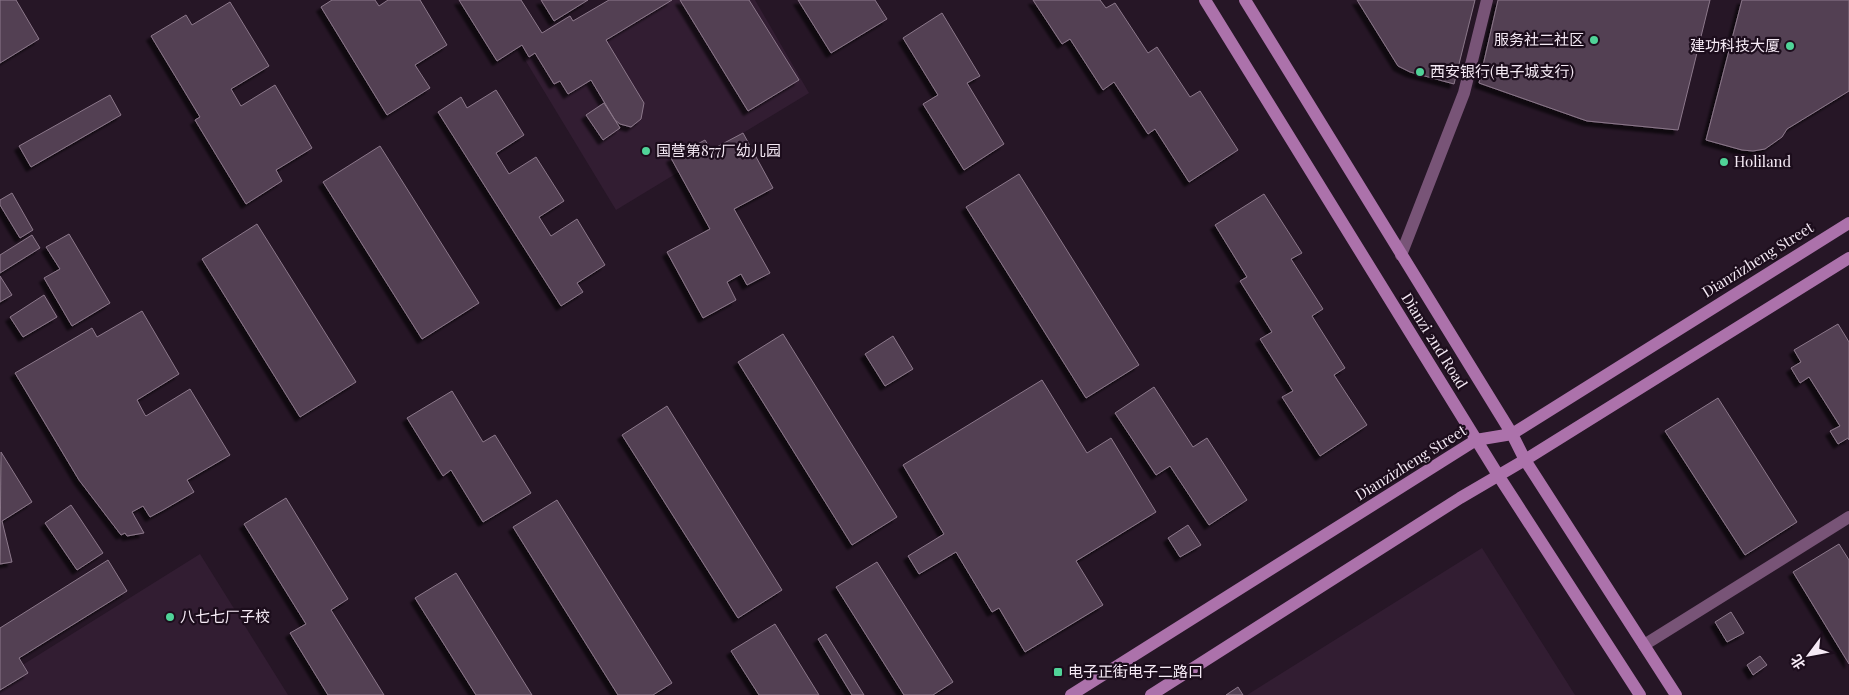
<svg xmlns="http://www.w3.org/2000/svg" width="1849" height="695" font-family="'Playfair Display','Noto Sans SC',serif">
<defs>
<filter id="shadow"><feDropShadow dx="-4.5" dy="4.5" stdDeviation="1" flood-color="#0009"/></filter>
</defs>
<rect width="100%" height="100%" fill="#261626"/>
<path fill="#321d32" d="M622,0H755L809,93L616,210L524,58Z
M1482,548L1575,695H1247Z
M200,554L288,695H0V679Z"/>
<path fill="#524052" stroke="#8c788b" filter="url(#shadow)" d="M0,0H16L39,39L0,63Z
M332,0H375L379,6L388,0H420L447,45L415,65L430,88L387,115L321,7Z
M459,0H521L542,33L570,16L573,21L609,0H672L606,40L644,103L641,119L631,127L620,124L615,120L591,80L568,94L560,81L554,84L535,53L529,57L522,45L497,61Z
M541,0H588L554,21Z
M680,0H749L799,80L748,111Z
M798,0H875L887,19L831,53Z
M1033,0H1100L1106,8L1115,3L1148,53L1157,47L1190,97L1200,91L1238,150L1189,182L1155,129L1148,134L1114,82L1103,90L1070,39L1062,44Z
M1357,0H1475L1454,84L1410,72L1398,66Z
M1498,0H1710L1678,130L1587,121L1479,83Z
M1742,0H1849V91L1787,129L1782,137L1765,149L1753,151L1742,150L1706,140Z
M230,2L269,66L231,89L241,106L275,85L312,148L276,170L282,181L246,204L195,120L200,117L151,36L186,15L192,25Z
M942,13L980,76L967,83L1004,144L964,170L923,104L938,95L903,38Z
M496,90L524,135L496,153L509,174L536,157L564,201L539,217L551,236L577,219L605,265L577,283L583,292L561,306L438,112L461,97L467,108Z
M110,95L121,115L31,167L19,146Z
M604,103L620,128L603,140L586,115Z
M743,133L773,188L734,209L770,273L747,285L741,274L727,282L736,300L703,318L667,252L710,229L671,158L705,140L711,150Z
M380,146L479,303L422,339L323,182Z
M1019,174L1139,365L1086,398L966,207Z
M12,193L33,230L20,238L0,205V200Z
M1264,194L1302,253L1291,259L1323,309L1312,316L1345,368L1334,375L1367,425L1320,456L1282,397L1293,391L1260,339L1272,332L1240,281L1247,277L1215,225Z
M257,224L356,382L300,417L202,259Z
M69,234L110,303L72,326L44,278L60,269L46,247Z
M32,235L40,248L0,273V255Z
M0,276L12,295L0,302Z
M44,295L57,317L23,337L10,317Z
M142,311L179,374L137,400L145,415L146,416L190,389L230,455L187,480L194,492L163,510L150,517L143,506L132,512L144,533L127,536L125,533L121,535L79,480L15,373L92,328L97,337Z
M1838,324L1849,342V440L1848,438L1838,444L1830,431L1840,426L1809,377L1800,383L1791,368L1801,362L1794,350Z
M783,334L897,517L852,545L738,362Z
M893,336L913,369L885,386L865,354Z
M1042,380L1087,453L1111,438L1156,512L1076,561L1103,605L1025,652L999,608L992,612L956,552L919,574L908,556L944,534L903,465Z
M1154,387L1193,447L1207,438L1247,500L1209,525L1170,466L1156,475L1115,413Z
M452,391L483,442L495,435L531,493L483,522L451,470L443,476L407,418Z
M1718,398L1797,522L1745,555L1665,431Z
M667,406L782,590L738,618L622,435Z
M1,452L32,502L2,521L12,562L0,564Z
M286,498L348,599L331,610L384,695H328L290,633L306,624L244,524Z
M557,500L672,683L653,695H618L513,527Z
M71,505L103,553L77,570L45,523Z
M1188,525L1201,545L1180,557L1168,538Z
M1839,544L1849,560V664L1793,572Z
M108,560L127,591L19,658L28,673L0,690V628Z
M877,562L953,682L933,695H904L836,587Z
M456,573L532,695H476L415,598Z
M1731,612L1744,633L1727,642L1715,622Z
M775,624L819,695H759L731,651Z
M826,634L864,695H852L818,639Z
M1760,656L1767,665L1753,675L1747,665Z
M1238,687L1243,695H1226Z"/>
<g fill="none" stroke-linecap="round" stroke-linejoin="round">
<path stroke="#785477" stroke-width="12" d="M1401,255L1464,93L1487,0
M1644,645L1849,517"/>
<path stroke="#ac72ab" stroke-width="12" d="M1205,0L1498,475L1640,695
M1245,0L1512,434L1525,460L1676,695
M1071,695L1476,440L1512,434L1849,223
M1151,695L1460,498L1525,460L1849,258"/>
</g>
<g fill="#50d398" stroke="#1c0d1c" stroke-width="2">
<circle cx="1594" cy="40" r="5"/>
<circle cx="1790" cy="46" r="5"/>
<circle cx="1420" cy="72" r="5"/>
<circle cx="646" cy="151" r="5"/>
<circle cx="1724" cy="162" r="5"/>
<circle cx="170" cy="617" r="5"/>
<rect x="1053" y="667" width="10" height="10" rx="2.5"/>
</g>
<g text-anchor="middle" stroke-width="4.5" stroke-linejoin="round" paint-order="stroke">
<g font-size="15" fill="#f5eaf5" stroke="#1c0d1c" text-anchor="start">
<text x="1584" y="45" text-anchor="end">服务社二社区</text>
<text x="1780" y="51" text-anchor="end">建功科技大厦</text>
<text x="1430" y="77">西安银行(电子城支行)</text>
<text x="656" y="156">国营第877厂幼儿园</text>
<text x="1734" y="167">Holiland</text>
<text x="180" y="622">八七七厂子校</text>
<text x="1068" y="677">电子正街电子二路口</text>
</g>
<g font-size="15" fill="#f5eaf5" stroke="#1c0d1c">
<text transform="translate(1758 260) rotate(-32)" y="5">Dianzizheng Street</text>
<text transform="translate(1434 341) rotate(58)" y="5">Dianzi 2nd Road</text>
<text transform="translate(1411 463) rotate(-32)" y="5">Dianzizheng Street</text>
</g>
</g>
<g transform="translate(1809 655) rotate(238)" stroke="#1c0d1c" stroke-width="4" paint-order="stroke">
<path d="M0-4L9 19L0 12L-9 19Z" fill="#f5eaf5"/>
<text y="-8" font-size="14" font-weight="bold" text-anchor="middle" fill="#f5eaf5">北</text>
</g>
</svg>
